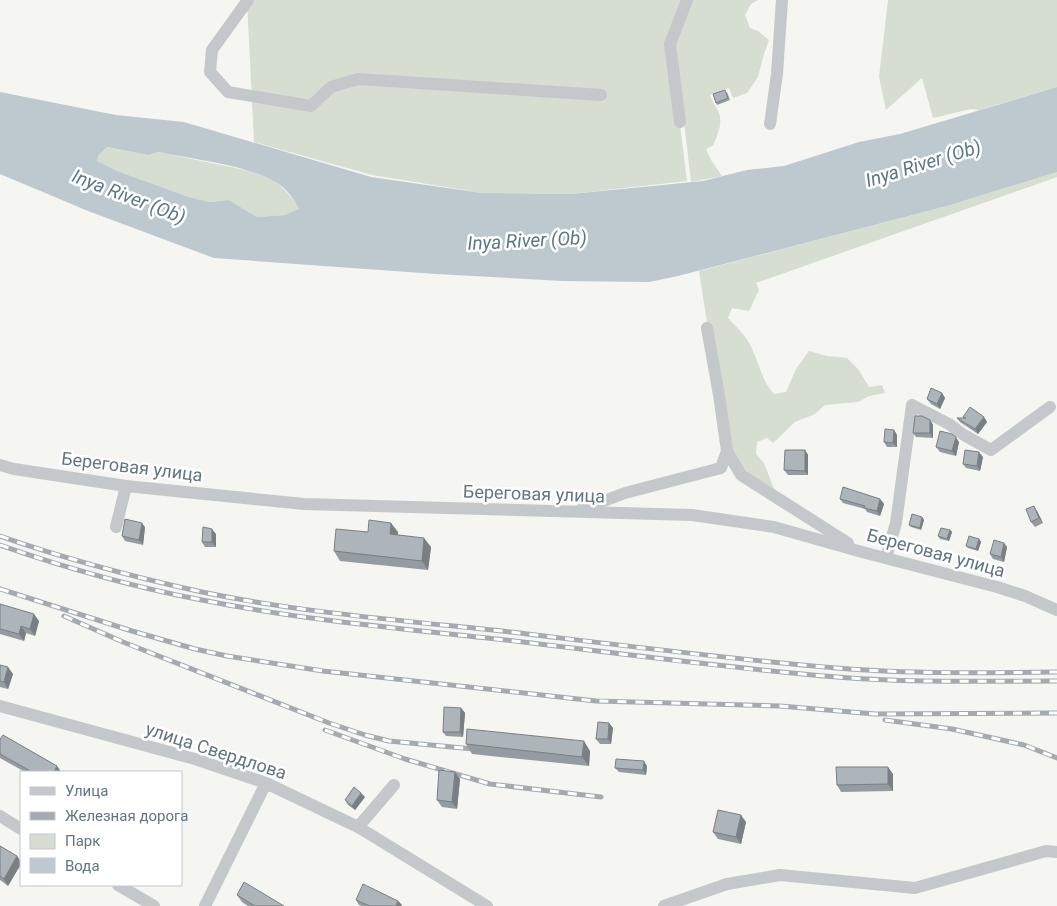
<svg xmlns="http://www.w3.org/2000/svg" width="1057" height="906" font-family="Roboto,sans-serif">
<rect width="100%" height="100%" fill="#f5f5f1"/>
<path fill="#d6ddd1" d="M247,0H687L670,44L687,181L571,194L482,193L372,175L254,142Z
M691,0H758L751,4L745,15L750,28L758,31L769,40L763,57L758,77L747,93L733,98L729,88L710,95C712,102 717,107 719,113C723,124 717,136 713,146L706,149L711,160L722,176L691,182L675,45Z
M888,0H1057V87L979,110L971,109L933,118L922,78L886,110L879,77Z
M107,147L148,155L158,152L250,171L276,181L297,203L300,210L285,215L257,217L229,200L209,202L189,197L117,171L96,161L98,156Z
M1057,172V177L756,283L759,290L749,311L732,308L728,318C738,328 748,338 753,351C761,368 761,379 774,394L786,392L796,369L809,351L827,356L847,358L858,369L869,387L882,385L885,393L869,396L858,402L825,405L815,414L795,422L773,443L767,438L757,442L756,454L764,463L774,489L741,475L727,451L699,271L947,206Z"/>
<path fill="#bdc9ce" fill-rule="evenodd" d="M1057,87V172L947,206L678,276L649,282L563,281L436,274L214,258L88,211L0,174V92L116,115L184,122L371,177L482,193L571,194L703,181L747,170L784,166L859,142L900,134ZM107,147L148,155L158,152C192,159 245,165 274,181C284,186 296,200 299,209L285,215L257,217L229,200L209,202L189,197L117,171L97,161L98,156Z"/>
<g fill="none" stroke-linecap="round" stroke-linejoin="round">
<path stroke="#c4c8cb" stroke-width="12" d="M248,0L212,50L210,72L228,92L311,106L331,87L358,79L601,95
M680,122L670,44L687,0
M770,124L777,74L782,0
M727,451L741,475L848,543
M0,465L14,469L126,486L304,504L692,515L774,527L862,552L997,587L1025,596L1057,610
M580,510L625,493L721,468L727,451L719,395L707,328
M116,527L126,486
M886,558L896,523L912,405L949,424L964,435L991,450L1050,407
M0,706L195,759L266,783L358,827L487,906
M0,816L21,829
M358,827L394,785
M118,885L154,906
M205,906L266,783
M664,906L727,884L780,875L915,888L1046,851L1057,852"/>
<defs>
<path id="rail" d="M0,536C66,559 134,577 202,592C303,613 408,621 511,632C619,645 728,659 837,668C909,674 985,673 1057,672
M0,545C66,568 134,587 202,600C302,620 405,629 506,640C616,653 726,668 837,677C909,683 985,681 1057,681
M0,589L132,631L195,649L227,656L323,671L596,701L780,706L875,714L1057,713
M64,616L123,642L329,723L365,735L389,741L473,749
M885,720L952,729L1024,745L1057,758
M325,730L405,759L490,784L601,797"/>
</defs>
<use href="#rail" stroke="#a4aab0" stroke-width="5"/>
<use href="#rail" stroke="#fff" stroke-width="3" stroke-dasharray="9" stroke-linecap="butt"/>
</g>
<path fill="#959ca1" d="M727,92L730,100L717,105L716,103Z
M942,393L945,398L940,409L931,404L927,399Z
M963,417H984L987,422L978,434L960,422L957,418H964Z
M930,420L933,425V438L916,437L913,433Z
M894,430L897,435V447H887L884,442Z
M959,442L956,456L940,452L936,447Z
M805,450L808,455V475H788L784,470Z
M983,457L980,471L966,468L963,464Z
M840,499H880L884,504L880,516L867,512L865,509L843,503Z
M1037,511L1043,523L1035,527L1031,522Z
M922,517L924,520L921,530L911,527L909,525Z
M145,527L143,545L125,541L122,536Z
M950,530L952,532L949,541L940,539L938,536Z
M368,532H398V535L431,547L428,570L340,561L334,551Z
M216,534V547H205L202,542Z
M979,539L981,542L978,551L968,548L966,546Z
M1007,547L1004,562L993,559L990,554Z
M0,604L39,621L35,636L26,633L24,641L0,634Z
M0,665L13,674L8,689L0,687Z
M461,708L465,713L463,737L446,736L443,732Z
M609,723L613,728L611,744H600L596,739Z
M0,739L57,766L61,772H25L0,758Z
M466,744L590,751L589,766L472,754Z
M647,766L646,775L619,772L615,768Z
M455,772L460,779L457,809L442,807L437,800Z
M893,774V791L841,792L837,785Z
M365,797L355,810L348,805L345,800Z
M746,822L741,844L718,839L713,832Z
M0,846L17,856L21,862V864L8,886L0,880Z
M237,895L284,906H248L242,902Z
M356,900L398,901L402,905L362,906L359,905Z"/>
<path fill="#797f83" d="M942,393L945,398L940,409L937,404Z
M984,417L987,422L978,434L975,429Z
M930,420L933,425V438L930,433Z
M894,430L897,435V447L893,443Z
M956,437L959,442L956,456L952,451Z
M805,450L808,455V475L805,471Z
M979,452L983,457L980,471L977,466Z
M880,499L884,504L880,516L877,511Z
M1034,506L1037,511L1043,523L1039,518Z
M922,517L924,520L921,530L920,528Z
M142,523L145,527L143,545L139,540Z
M391,523L398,532L397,544L390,534Z
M212,529L216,534V547L212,542Z
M950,530L952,532L949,541L947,539Z
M424,538L431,547L428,570L422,561Z
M979,539L981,542L978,551L976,549Z
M1004,543L1007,547L1004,562L1001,557Z
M34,614L39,621L35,636L30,629Z
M21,626L26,633L24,641L19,634Z
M8,667L13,674L8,689L4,682Z
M461,708L465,713L463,737L460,732Z
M609,723L613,728L611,744L608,739Z
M584,741L590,751L589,766L582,757Z
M644,761L647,766L646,775L643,770Z
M57,766L61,772H54Z
M888,767L893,774V791L888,784Z
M455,772L460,779L457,809L452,802Z
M361,793L365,797L355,810L352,806Z
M741,815L746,822L741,844L736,837Z
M17,856L21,862V864L8,886L4,879Z
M398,901L402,905L401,906H396Z"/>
<path fill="#adb5bb" stroke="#797f83" d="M725,90L728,98L716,103L713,94Z
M931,388L942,393L937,404L927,399Z
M970,407L984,417L975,429L957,418H966L963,417Z
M915,416H922L930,420V433H913Z
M885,429L894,430L893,443L884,442Z
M940,431L952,434L956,437L952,451L936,447Z
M785,450H805V471L784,470Z
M965,450L979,452L977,466L963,464Z
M843,487L880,499L877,511L864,508L865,506L840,499Z
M1034,506L1039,518L1031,522L1026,509Z
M912,514L922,517L920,528L909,525Z
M125,519L142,523L139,540L122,536Z
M369,520L391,523L390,534L424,538L422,561L334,551L336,529L368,532Z
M203,527L212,529V542H202Z
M941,528L950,530L947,539L938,536Z
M969,536L979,539L976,549L966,546Z
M994,540L1004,543L1001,557L990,554Z
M0,604L34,614L30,629L21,626L19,634L0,629Z
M0,665L8,667L4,682L0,681Z
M444,707L461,708L460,732H443Z
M598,722L609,723L608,739H596Z
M467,729L584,741L582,757L466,744Z
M3,735L57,766L54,772H32L0,754V739Z
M616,759L644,761L643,770L615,768Z
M836,767H888V784L837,785Z
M439,770L455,772L452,802L437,800Z
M354,787L361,793L352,806L345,800Z
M718,810L741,815L736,837L713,832Z
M0,846L17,856L4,879L0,876Z
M244,882L284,906H255L237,895Z
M363,884L398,901L396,906H370L356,900Z"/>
<g text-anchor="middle" stroke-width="5" stroke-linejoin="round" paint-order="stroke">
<g font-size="18" fill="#617585" stroke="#fff">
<text transform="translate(132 467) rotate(7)" y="6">Береговая улица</text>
<text transform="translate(534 494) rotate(2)" y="6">Береговая улица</text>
<text transform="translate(936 553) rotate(15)" y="6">Береговая улица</text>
<text transform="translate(216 751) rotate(18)" y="6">улица Свердлова</text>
</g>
<g font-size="19" font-style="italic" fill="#5d7882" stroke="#fff">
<text transform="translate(923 163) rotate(-17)" y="7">Inya River (Ob)</text>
<text transform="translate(129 196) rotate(21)" y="7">Inya River (Ob)</text>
<text transform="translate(527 240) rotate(-3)" y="7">Inya River (Ob)</text>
</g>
</g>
<rect x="20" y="771" width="162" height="115" fill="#ffffff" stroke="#c0c8ce"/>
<rect x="30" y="787" width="25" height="8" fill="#c4c8cb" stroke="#c0c8ce"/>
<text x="65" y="796" font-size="15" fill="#617585">Улица</text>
<rect x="30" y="812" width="25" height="8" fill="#a4aab0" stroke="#c0c8ce"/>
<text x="65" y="821" font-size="15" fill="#617585">Железная дорога</text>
<rect x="30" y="834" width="25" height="15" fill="#d6ddd1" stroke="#c0c8ce"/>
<text x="65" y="846" font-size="15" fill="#617585">Парк</text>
<rect x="30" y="858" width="25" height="15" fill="#bdc9ce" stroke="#c0c8ce"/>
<text x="65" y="871" font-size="15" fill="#617585">Вода</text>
</svg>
